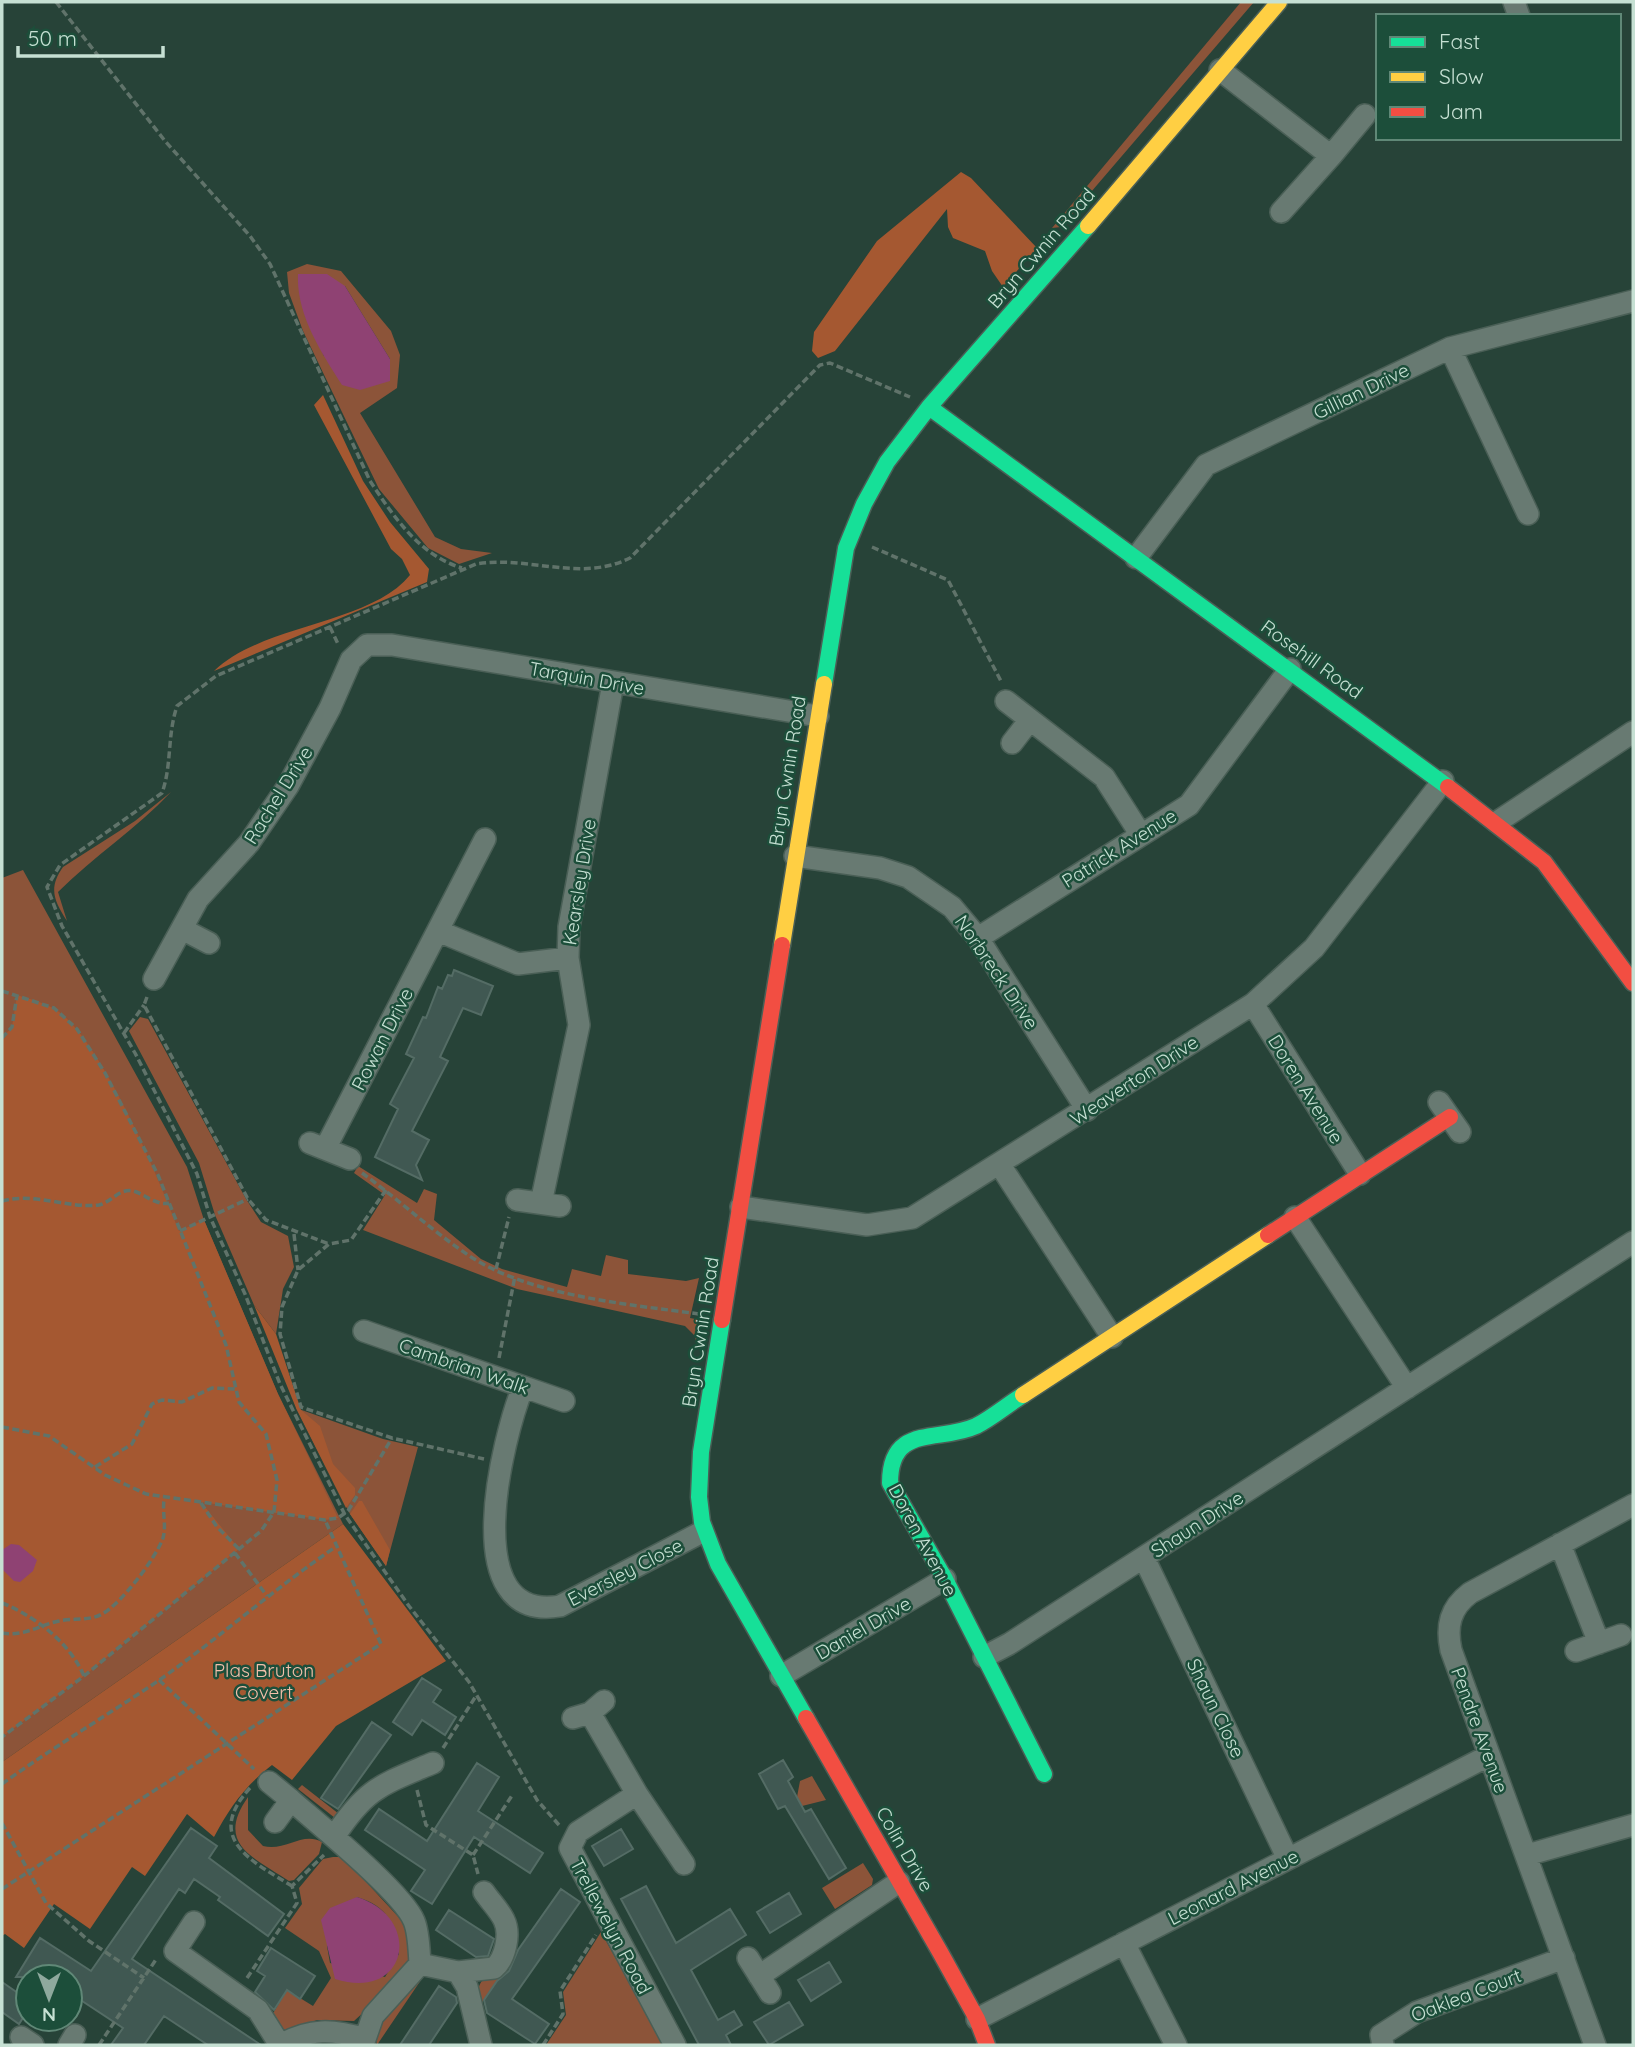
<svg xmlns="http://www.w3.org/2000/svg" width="1635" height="2047" font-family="Quicksand,sans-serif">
<rect width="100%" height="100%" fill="#274338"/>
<path fill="#8c5439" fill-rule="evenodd" d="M1241,2H1254L1061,227L1052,228Z
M307,264L341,271L391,331L400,355L397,388L360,413L435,537L461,549L492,553L459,564L428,548L379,489L303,331L289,293L287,272ZM345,286L390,359L324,356L317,340Z
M171,792C136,829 94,856 58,892L67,921C54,901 48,888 63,867L135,821Z
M23,870L187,1167L204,1220L278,1394L343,1524L2,1762V878Z
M140,1017L148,1019L246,1199L261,1222L288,1236L294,1267L283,1289L276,1334L254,1305L215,1215L199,1163L129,1031Z
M358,1166L417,1203L424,1189L437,1194L434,1220L481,1259L502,1269L567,1287L572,1269L601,1276L606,1255L628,1260V1274L686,1281L699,1278L690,1318L701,1320L697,1348L695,1336L685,1326L517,1289L363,1230L385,1195L354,1173Z
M296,1408L383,1439L418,1447L386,1566L350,1514Z
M812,1776L826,1800L802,1806L797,1797L800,1781Z
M302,1785L339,1814L335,1818L298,1789Z
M248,1797V1830L263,1846C285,1852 302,1831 322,1842L319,1854L294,1880L289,1881C253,1857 215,1844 248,1797Z
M333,1857H343L404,1923L411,1952L408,1966L391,1987L354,2021L317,2020L287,2031L278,2027L272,2015L287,1990L313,2006L331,1978L319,1951L285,1928L302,1904L299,1888L323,1859ZM357,1897C389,1907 394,1923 399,1954L385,1977L330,1963L327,1946Z
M863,1863L873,1879L872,1885L835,1909L822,1888Z
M601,1932L664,2045H546L566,2015L563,1992Z
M505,1970L479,2007C476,1980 480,1979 505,1970Z
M421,1980L377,2045C370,2020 405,1996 421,1980Z"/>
<path fill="#a55831" d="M961,172L971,178L1037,248L1003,287L992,271L985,251L953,238L948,227L947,209L835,351L818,358L812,351L814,332L877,241Z
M323,395L363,481L390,522L429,569L427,582L214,671C262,624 371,624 410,575L402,559L391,549L314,405Z
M17,995C29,999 42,1002 53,1008C98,1032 160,1181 179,1231L204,1220L278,1394L338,1518L325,1520L201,1502L239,1549L84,1676L2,1737V1038L12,1027Z
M254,1305L276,1334L301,1410L320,1426L333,1464L355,1488V1495L346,1508L296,1408Z
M359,1501H362L390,1550L386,1566L350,1514Z
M343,1524L446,1661L336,1726L292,1780L272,1765C245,1786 230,1807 214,1837L187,1814L145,1876L132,1867L90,1929L54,1904L24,1948L5,1934L2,1936V1762Z"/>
<path fill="#8f4273" d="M298,274H327L345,286L390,359V381L360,390L342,385C321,352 296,314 298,274Z
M11,1544L19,1545L37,1560L33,1571L20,1582L14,1581L2,1569V1550Z
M357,1897C424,1918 408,2002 335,1979L321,1920L330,1908Z"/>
<path fill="#405852" stroke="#546c65" stroke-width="2" d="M454,970L493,986L481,1015L463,1008L440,1057L448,1061L412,1131L429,1140L416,1165L422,1180L375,1157L398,1109L390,1104L414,1058L406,1054L423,1017L426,1018L438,987L442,989L448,975L452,976Z
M422,1678L441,1690L433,1702L456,1717L445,1735L422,1720L412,1735L393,1722Z
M372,1722L391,1735L338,1809L321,1798Z
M783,1760L793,1777L788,1781L805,1812L811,1809L846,1868L829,1879L785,1806L778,1809L759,1774Z
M477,1763L499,1777L478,1811L543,1853L530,1873L474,1837L432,1904L411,1891L425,1870L365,1830L379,1809L427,1841Z
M191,1828L217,1846L209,1858L284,1914L268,1936L218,1900L220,1897L194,1879L185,1893L179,1889L132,1959L261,2045H208L164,2016L144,2045H111L123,2028L70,1993V1977H16L40,1938L91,1971Z
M621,1829L633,1849L604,1866L592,1846Z
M646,1886L676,1943L730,1909L746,1935L691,1970L718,2020L734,2011L742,2025L726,2035L731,2045H699L657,1966L621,1899Z
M561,1889L580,1902L512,1999L549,2024L535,2044L487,2013L484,2000L497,1981L509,1971L518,1950Z
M789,1893L801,1914L770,1933L757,1912Z
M449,1910L494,1939L488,1956L476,1957L436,1930Z
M271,1948L315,1976L300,1999L287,1990L274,2010L255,1992L265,1976L257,1971Z
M829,1962L841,1982L811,2001L798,1980Z
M2,1982L28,2000V2010L19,2024L2,2012Z
M439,1986L456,1997L457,2003L429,2045H400Z
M789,2002L803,2025L769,2045L754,2022Z"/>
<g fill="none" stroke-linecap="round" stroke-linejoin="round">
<defs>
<path id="street" d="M1514,2L1519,16
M1220,70L1331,156L1281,212
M1331,156L1365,115
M1450,348L1528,514
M1136,558L1206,465L1450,348L1633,301
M1006,701L1104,777L1141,835
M1012,743L1029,721
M1497,822L1633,732
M795,856L880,868L908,877L952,907L978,938L1087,1110
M182,929L209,943
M438,931L518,964L568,958
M978,938L1189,805L1290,669
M154,979L198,899L249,843L288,786L330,708L351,660L367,645H392L818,716
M1253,1004L1360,1174
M1439,1102L1460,1132
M310,1143L350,1159
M326,1147L485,839
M1000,1165L1112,1337
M517,1200L560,1206
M541,1203L579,1025L568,958L569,927L613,683
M741,1207L867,1225L912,1218L1253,1004L1314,948L1443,781
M1295,1217L1407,1388
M364,1331L564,1401
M523,1387C503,1436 455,1624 560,1606L702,1532
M1560,1544L1599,1643
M1144,1558L1288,1859
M1576,1651L1621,1635
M984,1657L1009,1644L1633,1242
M781,1676L945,1579
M590,1713L637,1794L684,1864
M573,1718L590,1713L604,1701
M269,1782L291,1800
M637,1794L578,1832L570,1848L675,2045
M275,1822L291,1800C317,1823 403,1893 414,1921C419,1933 419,1950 420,1964
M334,1837C366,1788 381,1785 433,1763
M1527,1855L1633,1825
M194,1922L175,1951L258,2010L280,2045
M1124,1943L1176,2045
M748,1958L770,1993
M420,1964L458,1972L494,1968C505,1959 511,1934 504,1920C500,1911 490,1901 484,1892
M458,1972L467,1987L481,2045
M759,1976L899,1882
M977,2019L1488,1756
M21,2037L33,2045
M69,2045L75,2035
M280,2045C310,2028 333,2029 365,2039L373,2016L420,1964
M1383,2045L1381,2035L1417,2012L1564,1958
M1595,2045L1451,1650C1446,1626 1450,1608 1470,1593L1633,1505"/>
<path id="fast" d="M929,407L1448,787
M824,684L846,548L864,504L887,462L929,407L1088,226
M722,1320L701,1452L699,1497L702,1522L718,1564L806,1718
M1023,1395C1007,1405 992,1418 976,1426C939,1443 890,1423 890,1483L945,1579L1044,1774"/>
<path id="slow" d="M1088,226L1279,2
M782,945L824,684
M1023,1395L1268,1235"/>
<path id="jam" d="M1448,787L1544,862L1633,983
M1268,1235L1450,1117
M722,1320L782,945
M806,1718L940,1952L977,2019L987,2045"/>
</defs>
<use href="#street" stroke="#4a5f56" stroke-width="24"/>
<use href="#fast" stroke="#4a5f56" stroke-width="19"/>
<use href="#slow" stroke="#4a5f56" stroke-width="19"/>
<use href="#jam" stroke="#4a5f56" stroke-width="19"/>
<path stroke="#60736a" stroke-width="3.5" stroke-dasharray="7 3.5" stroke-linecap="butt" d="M56,2L165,141L250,236L270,264L370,481C394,517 419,555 462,568
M872,547L948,580L1002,683
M330,627L338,644
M2,991L54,1008L77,1029L105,1073L158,1175L226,1345L239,1402L266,1434L277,1480L274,1512L261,1531L84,1676L2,1737
M147,997L144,1005L248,1199L266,1220L329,1244
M124,1033L144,1005
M2,1038L12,1027L17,995
M362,1173C398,1199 431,1230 468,1255C529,1296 627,1304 699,1314
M386,1190L351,1240L329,1244L298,1270L282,1307L280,1334L301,1407L392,1438L484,1459
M2,1201C35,1192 69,1209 99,1205C112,1202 119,1188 133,1191C145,1194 156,1206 169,1203
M180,1231L248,1199
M294,1234L298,1270
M496,1269L509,1217
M499,1358L515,1276
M2,1427L49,1436L105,1475L146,1494L325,1520L338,1518L348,1511L392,1438
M95,1467L132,1444L152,1404L162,1400L182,1402L212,1388L235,1389
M201,1503L217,1527L239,1549
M235,1553L267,1596
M2,1603C35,1616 70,1643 84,1676
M2,1633C24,1637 39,1625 59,1621C73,1618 90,1621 102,1614C121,1604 156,1558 163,1538C167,1524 161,1510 165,1495
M159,1680L254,1769
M443,1748L476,1696
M2,1784C52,1748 106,1716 158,1681C219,1638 275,1588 337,1546
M250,1788C204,1838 251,1861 292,1886
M417,1790L426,1825L473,1855L478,1874
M2,1823L46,1903L89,1941L144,1978
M559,1825L537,1800L469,1682L409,1606L345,1515L280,1384L245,1294L210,1217L197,1174L135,1053L62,926L47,887L60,865L162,793C172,765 167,736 177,706L216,676L476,564C528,555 580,583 630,558L820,365L830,363L910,397
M473,1855L513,1794
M2,1889L381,1644L325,1520
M247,1978L297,1903L292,1886L324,1855
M99,2045L157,1958
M543,2045L563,2014L560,1991L596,1935"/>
<use href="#street" stroke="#687a72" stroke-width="21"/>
<use href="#fast" stroke="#16e098" stroke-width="16"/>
<use href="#slow" stroke="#ffcf43" stroke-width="16"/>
<use href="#jam" stroke="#f24e42" stroke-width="16"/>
</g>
<g text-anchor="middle" stroke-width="5" stroke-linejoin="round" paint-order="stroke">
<g font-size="19" fill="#c6e0d3" stroke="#1c4e3a">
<text transform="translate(1041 248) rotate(-49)" y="7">Bryn Cwnin Road</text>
<text transform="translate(1361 391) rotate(-26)" y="7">Gillian Drive</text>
<text transform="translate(1312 659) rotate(36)" y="7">Rosehill Road</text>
<text transform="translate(587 678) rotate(10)" y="7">Tarquin Drive</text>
<text transform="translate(787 771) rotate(-81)" y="7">Bryn Cwnin Road</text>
<text transform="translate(278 795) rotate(-58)" y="7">Rachel Drive</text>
<text transform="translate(1119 848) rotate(-32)" y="7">Patrick Avenue</text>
<text transform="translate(579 882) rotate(-81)" y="7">Kearsley Drive</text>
<text transform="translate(997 972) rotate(56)" y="7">Norbreck Drive</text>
<text transform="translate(382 1039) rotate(-63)" y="7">Rowan Drive</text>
<text transform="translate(1134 1080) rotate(-33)" y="7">Weaverton Drive</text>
<text transform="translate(1306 1089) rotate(58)" y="7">Doren Avenue</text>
<text transform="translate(700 1332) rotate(-81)" y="7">Bryn Cwnin Road</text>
<text transform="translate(464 1366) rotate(19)" y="7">Cambrian Walk</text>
<text transform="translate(1197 1524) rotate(-33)" y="7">Shaun Drive</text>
<text transform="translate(923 1540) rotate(62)" y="7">Doren Avenue</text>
<text transform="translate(625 1572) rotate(-27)" y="7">Eversley Close</text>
<text transform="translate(863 1628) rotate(-30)" y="7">Daniel Drive</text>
<text transform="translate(1216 1708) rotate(64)" y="7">Shaun Close</text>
<text transform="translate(1480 1730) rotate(70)" y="7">Pendre Avenue</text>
<text transform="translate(905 1849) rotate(60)" y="7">Colin Drive</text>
<text transform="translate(1233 1887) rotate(-27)" y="7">Leonard Avenue</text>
<text transform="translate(611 1926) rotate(62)" y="7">Trellewelyn Road</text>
<text transform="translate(1466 1995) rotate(-21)" y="7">Oaklea Court</text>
</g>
<g font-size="19" fill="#f2bfaa" stroke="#1c4e3a">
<text x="264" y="1677">Plas Bruton<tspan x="264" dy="22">Covert</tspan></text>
</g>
</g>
<rect width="1635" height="2047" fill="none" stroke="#c6e0d3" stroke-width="7"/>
<rect x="1376" y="14" width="245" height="126" fill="#1c4e3a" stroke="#608877" stroke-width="2"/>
<rect x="1390" y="37" width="35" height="10" fill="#16e098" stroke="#608877" stroke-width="2"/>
<text x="1439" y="49" font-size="21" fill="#c6e0d3">Fast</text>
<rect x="1390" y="72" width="35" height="10" fill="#ffcf43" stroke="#608877" stroke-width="2"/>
<text x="1439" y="84" font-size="21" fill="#c6e0d3">Slow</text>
<rect x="1390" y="107" width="35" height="10" fill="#f24e42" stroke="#608877" stroke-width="2"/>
<text x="1439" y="119" font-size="21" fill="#c6e0d3">Jam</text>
<g transform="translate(49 1998) rotate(180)"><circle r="33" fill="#1c4e3a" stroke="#608877" stroke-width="2"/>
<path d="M0-5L12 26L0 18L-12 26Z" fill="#8ea99d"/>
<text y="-10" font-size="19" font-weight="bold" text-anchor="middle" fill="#c6e0d3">N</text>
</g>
<path d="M18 46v10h145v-10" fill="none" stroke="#c6e0d3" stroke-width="3.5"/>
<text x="28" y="46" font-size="21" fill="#c6e0d3" stroke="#1c4e3a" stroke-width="5" paint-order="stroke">50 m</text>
</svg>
